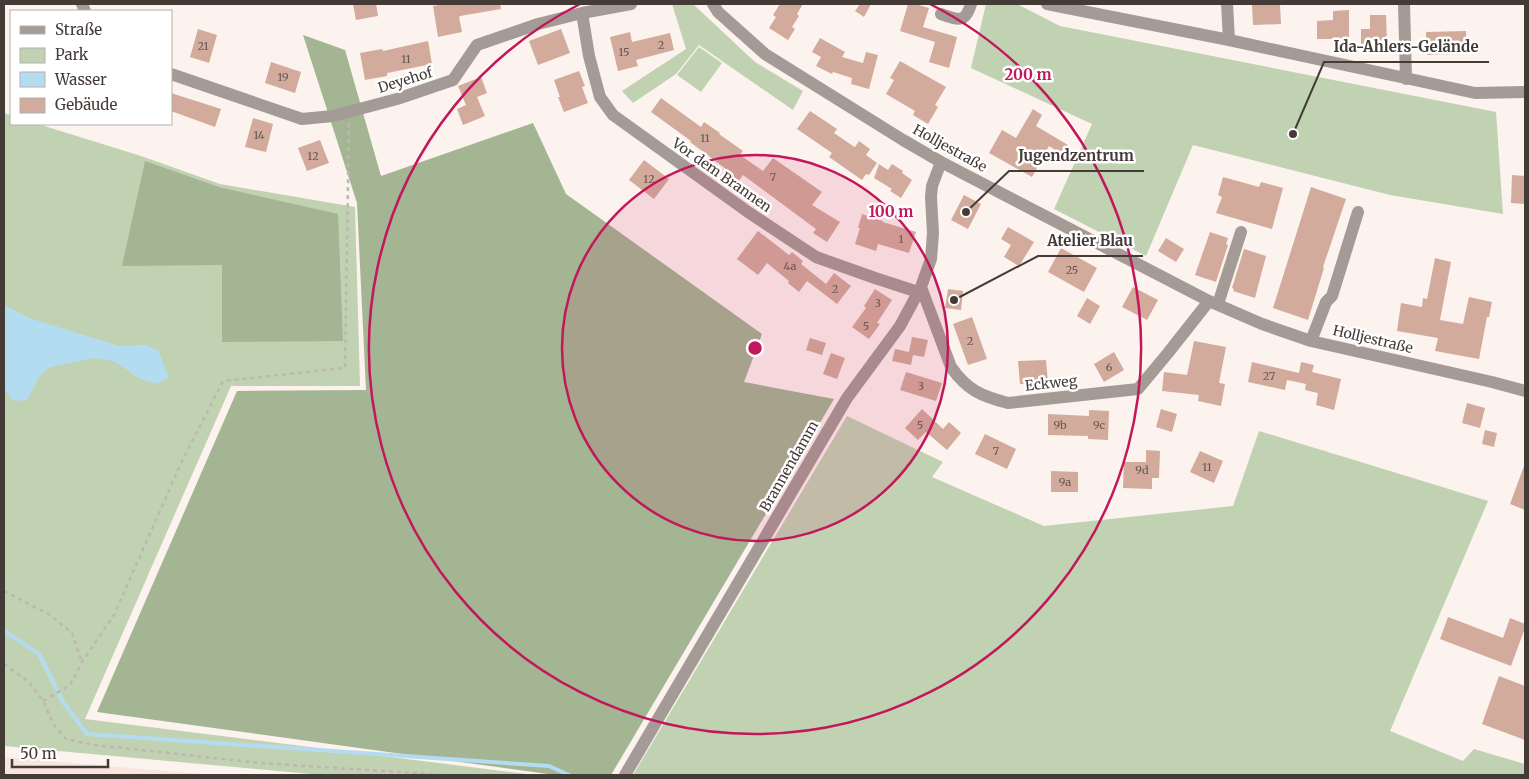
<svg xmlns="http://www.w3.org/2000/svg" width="1529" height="779" font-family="Merriweather,serif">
<rect width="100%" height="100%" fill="#fcf2ee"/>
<path fill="#f8e6de" d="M4,757L212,775H4Z"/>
<path fill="#c1d2b2" d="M672,4L694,5L755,62L803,91L793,110L699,45L676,74L633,103L622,91L686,49Z
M986,4H1017L1060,26L1496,112L1503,214L1390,195L1193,145L1146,256L1054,209L1092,124L971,68Z
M699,47L722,63L701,92L677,75Z
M4,113L11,115V124H38L141,156L220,184L355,207L360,386H231L85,719L535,775H321L4,746Z
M847,416L943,462L932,477L1044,526L1233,506L1259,431L1488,501L1390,731L1463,761L1474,749L1525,764V775H633Z"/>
<path fill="#a3b593" d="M303,35L345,50L381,176L533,123L566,194L762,334L744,382L834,399L611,775H555L97,712L237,391L366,390L357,203Z
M145,161L219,187L338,214L343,341L222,342V265L122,266Z"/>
<path fill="#b4dcf1" d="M4,305L29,318L119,346L144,345L158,350L169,378L157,384L140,379L114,361L95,358L50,367L39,377L27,400L13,401L4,389Z"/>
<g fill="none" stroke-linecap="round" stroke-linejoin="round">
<path stroke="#b4dcf1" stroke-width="4" d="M4,631L39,654L63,702L87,734L549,766L569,775"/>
</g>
<path fill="#d2ab9c" d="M353,4H376L378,16L356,20Z
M444,4H500L501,9L460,16L459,17L462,32L438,37L433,6Z
M780,4H803L797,14L799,16L792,27L795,29L788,40L769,28L776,17L773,15Z
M860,4H871L864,17L855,11Z
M908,4H915L929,8L923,27L957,37L949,68L929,62L935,42L900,31Z
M1252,4H1280L1281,24L1253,25Z
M1349,10V39H1317V21L1333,20V11Z
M1370,15H1386L1387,44H1361V29H1370Z
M198,29L217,35L209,63L190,57Z
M561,29L570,53L538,65L529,41Z
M1466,31L1467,54L1427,55L1426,32Z
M630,32L632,42L670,33L674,50L636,60L638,66L618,71L610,37Z
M820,38L845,52L842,57L863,63L866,52L878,55L869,89L851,84L852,78L833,72L832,74L816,66L821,57L812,52Z
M428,41L432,64L387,73V76L365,80L360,53L382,49L383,51Z
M900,61L946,87L935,105L938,107L928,124L913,115L915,111L886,94L894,80L890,78Z
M271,62L301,72L295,93L265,83Z
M579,71L585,86L582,87L588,103L564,112L558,97H560L554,80Z
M481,77L487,93L477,97L485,116L463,125L457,109L466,105L458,86Z
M171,93L221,109L215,127L171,111Z
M661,98L701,127L704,122L720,133L719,134L743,151L740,155L763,171L773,158L822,192L812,205L840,222L827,242L813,233L816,229L743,175L738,182L728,175L730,172L690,142L691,141L651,112Z
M1033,109L1042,115L1036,126L1068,145L1062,154L1049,146L1032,177L989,153L1002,130L1016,138Z
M810,111L837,129L834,133L853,146L855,147L859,141L870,149L866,155L877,163L869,175L866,174L862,180L829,157L832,153L797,129Z
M253,118L273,124L266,152L245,147Z
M320,140L329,163L307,171L298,148Z
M644,160L669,179L654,199L629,180Z
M879,164L888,170L892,164L903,171L902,173L912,180L901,198L890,191L892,189L874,178Z
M1512,175L1525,176V204L1511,203Z
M1223,177L1259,187L1261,182L1283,188L1272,229L1216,213L1222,197L1218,195Z
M1311,187L1346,199L1323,267L1324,268L1308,320L1273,308Z
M964,195L981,204L968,229L951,220Z
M862,214L883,221V222L916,232L909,253L878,244L876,251L855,244L860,228H858Z
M1008,227L1034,242L1019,266L1004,257L1011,245L1001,239Z
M758,231L789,255L792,252L803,261L801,264L826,284L834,273L851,286L837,304L807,281L799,292L788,283L789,281L767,263L758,275L737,259Z
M1210,232L1228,238L1226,244L1228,245L1216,282L1195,275Z
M1166,238L1184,249L1176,262L1158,251Z
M1061,248L1097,268L1084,292L1048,272Z
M1244,249L1266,256L1255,298L1233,291L1234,289L1232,288Z
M1435,258L1451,262L1440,320L1463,324L1469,297L1492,302L1489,317H1487L1479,359L1435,351L1438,338L1397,331L1401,303L1422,307L1423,298L1427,299Z
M1133,287L1158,300L1147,320L1122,307Z
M875,289L892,300L877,323L880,324L869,339L852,327L866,308L864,306Z
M948,289L963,291L961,310L945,308Z
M1087,298L1100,306L1090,324L1077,316Z
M972,317L987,359L968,365L953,324Z
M912,337L928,340L924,357L913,355L911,365L892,361L895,349L909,352Z
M810,338L826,343L822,355L806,350Z
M1194,341L1226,347L1219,383L1225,384L1221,406L1198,401L1199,395L1162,391L1164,372L1187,375Z
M1114,352L1124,370L1104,382L1094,364Z
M831,353L845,358L837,379L823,374Z
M1046,360L1048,382L1020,384L1018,361Z
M1252,362L1299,373L1301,362L1314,365L1312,372L1341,379L1334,410L1316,405L1318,393L1305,390L1306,384L1287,380L1285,390L1248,382Z
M906,372L942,383L936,401L900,390Z
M1467,403L1485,408L1480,428L1462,423Z
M922,409L943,429L949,422L961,433L947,450L926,432L918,440L905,428Z
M1161,409L1177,414L1172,432L1156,427Z
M1089,410L1109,411L1108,440L1088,439V436L1048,435V414L1089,416Z
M1485,430L1497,433L1494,447L1482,444Z
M985,434L1016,449L1007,469L975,454Z
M1146,450L1160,451L1159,478H1152V489L1123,488L1124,462H1146Z
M1200,451L1223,461L1214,483L1190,472Z
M1524,466H1525V510L1510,504Z
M1051,471L1078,472V492H1051Z
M1448,617L1503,638L1510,618L1525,624V628L1511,666L1440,639Z
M1499,676L1525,686V740L1482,724Z"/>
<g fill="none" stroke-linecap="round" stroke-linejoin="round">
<path stroke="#bfb6b2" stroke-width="2.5" stroke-dasharray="4 4" stroke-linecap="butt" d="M4,591L50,615L72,633L82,662
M4,664L29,682L43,701L54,725L66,739L94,745L260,763L446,775
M43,701L70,685L82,662L114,615L182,461L223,381L345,368L349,123"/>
<path stroke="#a59b96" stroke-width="12" d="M82,4L85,11
M713,4L718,12L765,54L903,140L941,162L1209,301L1262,324L1311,341L1492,382L1525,391
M1047,4L1229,40L1475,93L1525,92
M1227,4L1229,40
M1404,4L1406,79
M582,13L589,56L600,97L613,115L748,212L816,257L875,278L918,292
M941,14C958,20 965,24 971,4
M171,74L302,119L333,116L397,99L453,80L477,45L538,24L582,13L631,4
M921,287L951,367C967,390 981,396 1008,403L1138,389L1168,353L1209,301
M1218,304L1241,232
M1311,341L1326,302L1332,296L1358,212
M625,775L847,398L900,326L921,287L931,259L933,233L931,197L932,186L941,162"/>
</g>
<circle cx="755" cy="348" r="193" fill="#c2185b" fill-opacity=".12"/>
<g fill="none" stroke="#c2185b" stroke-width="2.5">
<circle cx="755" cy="348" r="193"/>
<path d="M930 4A386 386 0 1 1 580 4"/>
</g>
<g text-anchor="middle" stroke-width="5" stroke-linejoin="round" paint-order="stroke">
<g font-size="11" fill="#685750">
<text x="661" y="49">2</text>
<text x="203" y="50">21</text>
<text x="624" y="56">15</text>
<text x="406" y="63">11</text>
<text x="283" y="81">19</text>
<text x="259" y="139">14</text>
<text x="705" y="142">11</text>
<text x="313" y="160">12</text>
<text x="773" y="181">7</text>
<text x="649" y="183">12</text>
<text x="901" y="243">1</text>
<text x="790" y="270">4a</text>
<text x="1072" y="274">25</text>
<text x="835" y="293">2</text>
<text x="878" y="307">3</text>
<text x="866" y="330">5</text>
<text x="970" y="345">2</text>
<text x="1109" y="371">6</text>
<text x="1269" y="380">27</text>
<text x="921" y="390">3</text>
<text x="920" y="429">5</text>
<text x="1060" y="429">9b</text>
<text x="1099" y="429">9c</text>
<text x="996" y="455">7</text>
<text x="1207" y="471">11</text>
<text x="1142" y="474">9d</text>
<text x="1065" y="486">9a</text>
</g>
<g font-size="14" fill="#443b37" stroke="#fff">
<text transform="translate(405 80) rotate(-17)" y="5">Deyehof</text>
<text transform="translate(950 148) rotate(29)" y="5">Holljestraße</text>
<text transform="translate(722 175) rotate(35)" y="5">Vor dem Brannen</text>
<text transform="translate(1373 339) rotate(13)" y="5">Holljestraße</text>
<text transform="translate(1051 383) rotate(-6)" y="5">Eckweg</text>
<text transform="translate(789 466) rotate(-60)" y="5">Brannendamm</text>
</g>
</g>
<circle cx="755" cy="348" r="8" fill="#c2185b" stroke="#fff" stroke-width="2.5"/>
<g font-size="15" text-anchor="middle" font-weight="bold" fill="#c2185b" stroke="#fff" stroke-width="5" stroke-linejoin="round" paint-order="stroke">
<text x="1028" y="80">200 m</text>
<text x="891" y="217">100 m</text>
</g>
<path fill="none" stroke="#443b37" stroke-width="2" d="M1293 134L1324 62H1489M966 212L1009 171H1144M954 300L1038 256H1143"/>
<g fill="#443b37" stroke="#fff" stroke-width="2">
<circle cx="1293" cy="134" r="5"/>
<circle cx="966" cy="212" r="5"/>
<circle cx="954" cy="300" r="5"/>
</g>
<g font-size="15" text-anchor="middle" font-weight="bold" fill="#443b37" stroke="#fff" stroke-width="5" stroke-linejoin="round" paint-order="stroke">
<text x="1406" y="52">Ida-Ahlers-Gelände</text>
<text x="1076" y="161">Jugendzentrum</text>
<text x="1090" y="246">Atelier Blau</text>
</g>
<rect width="1529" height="779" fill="none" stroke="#443b37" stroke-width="10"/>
<rect x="10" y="10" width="162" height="115" fill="#ffffff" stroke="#b4b1af"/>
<rect x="20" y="26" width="25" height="8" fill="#a59b96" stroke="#b4b1af"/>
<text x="55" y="35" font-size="15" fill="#443b37">Straße</text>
<rect x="20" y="48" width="25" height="15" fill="#c1d2b2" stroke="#b4b1af"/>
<text x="55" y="60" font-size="15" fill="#443b37">Park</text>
<rect x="20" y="72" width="25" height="15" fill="#b4dcf1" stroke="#b4b1af"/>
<text x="55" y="85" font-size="15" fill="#443b37">Wasser</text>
<rect x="20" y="98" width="25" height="15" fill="#d2ab9c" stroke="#b4b1af"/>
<text x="55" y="110" font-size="15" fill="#443b37">Gebäude</text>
<path d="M12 759v8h96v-8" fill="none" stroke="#443b37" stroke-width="2.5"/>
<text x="20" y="759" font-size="15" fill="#443b37" stroke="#ffffff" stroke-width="4" paint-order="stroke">50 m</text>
</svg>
